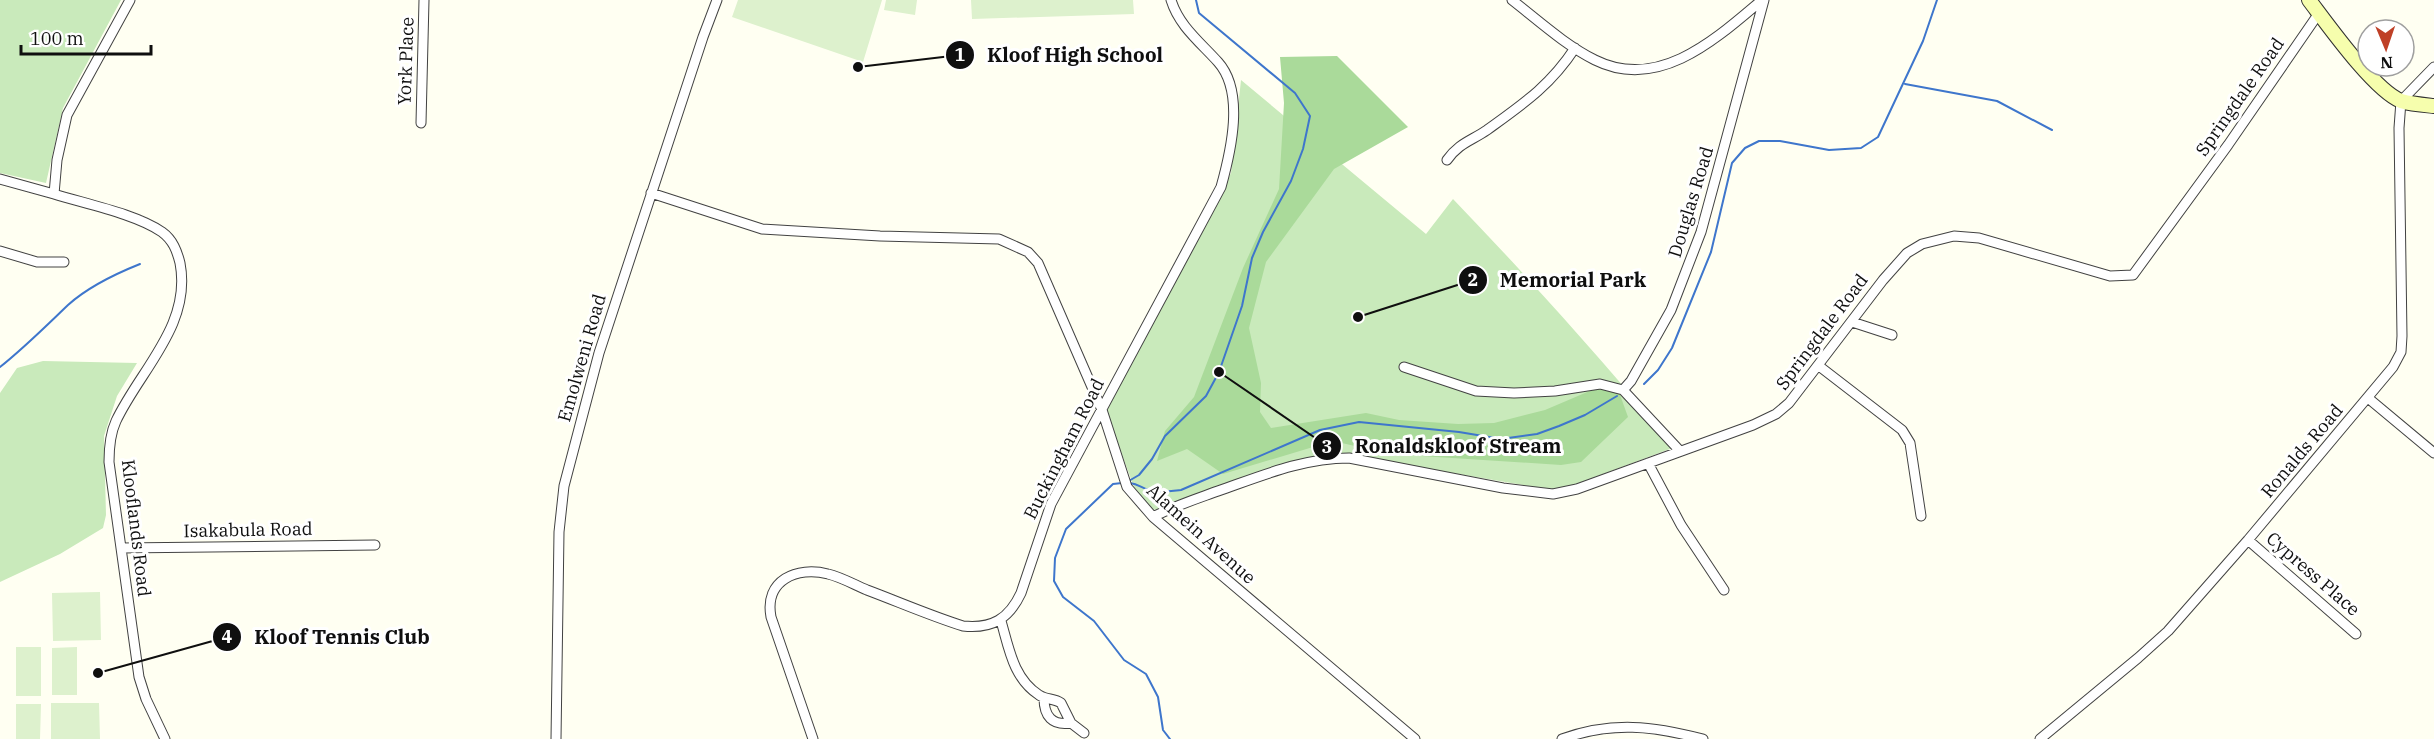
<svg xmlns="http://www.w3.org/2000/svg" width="2434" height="739" font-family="'IBM Plex Serif',serif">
<rect width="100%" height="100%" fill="#fffff2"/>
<path fill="#c9eabb" d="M0,0H121L63,108L46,183L0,173Z
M1241,80L1426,234L1453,199C1530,279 1604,362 1675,447L1558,491L1329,452L1163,509L1150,510L1141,506L1105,409L1231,173Z
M43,361L137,363L117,396L104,436L106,515L103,528L60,554L0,582V393L17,368Z"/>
<path fill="#aada9a" d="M1337,56L1408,127L1334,169L1266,262L1249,328L1261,383L1260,412L1271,428L1366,413L1399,420L1458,424L1494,423L1545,410L1599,387L1619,392L1628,417L1581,462L1561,465L1390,454L1333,441L1223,474L1187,449L1157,461L1165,431L1194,397L1243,268L1279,189L1284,103L1280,57Z"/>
<path fill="#ddf1cd" d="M738,0H882L863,62L732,17Z
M886,0H917L915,15L884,10Z
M971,0H1133L1134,14L972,19Z
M100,592L101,640L53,641L52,593Z
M16,647H41V696H16Z
M77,647V695H52V648Z
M51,703H99L100,739H51Z
M16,704H41L40,739H16Z"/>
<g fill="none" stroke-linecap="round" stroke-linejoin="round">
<path stroke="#3e76cc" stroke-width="2" d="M1905,84L1997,101L2052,130
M0,367C24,348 46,326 68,305C89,286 115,274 140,264
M1644,384L1658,370L1672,348L1711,252L1732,163L1745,148L1759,141H1780L1829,150L1861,148L1878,137L1923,41L1937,0
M1127,482L1139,475L1152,459L1165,436L1206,396L1219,372L1242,306L1252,258L1263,232L1291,181L1303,149L1310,116L1295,93L1199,13L1196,0
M1122,483L1113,484L1066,529L1055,558L1054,581L1063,597L1094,621L1124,660L1146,674L1158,697L1163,730L1170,739
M1130,483C1138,484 1142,488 1149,490C1160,493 1171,491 1181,490L1320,430L1359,422L1459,432L1501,439L1537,434L1559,426L1585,415L1617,396"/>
<defs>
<path id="minor" d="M130,0L67,115L57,160L54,194C86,204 136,214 162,232C173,240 177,251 180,263C192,325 140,370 116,421C110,434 109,448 109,462L139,677L146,699L165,739
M1512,0C1539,21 1565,45 1595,60C1659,92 1717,38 1762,0
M421,123L424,0
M1447,160C1459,143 1471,141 1487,130C1523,104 1550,86 1575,48
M0,179L54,194
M651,193L762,229L880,236L999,239L1028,252L1038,263L1102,410L1127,487L1153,517L1415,739
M0,251L37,262H64
M1852,322L1892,335
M1819,366L1902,430L1910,443L1921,516
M1404,367L1476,391L1514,393L1555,391L1600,384L1623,390
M2368,398L2434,453
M1680,451L1623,390L1631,381L1671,310L1701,232L1764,0
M1648,463L1681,525L1724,590
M1153,517C1174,506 1196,499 1218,491C1261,476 1303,458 1349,458L1503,488L1553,494L1577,489L1753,425L1776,414L1789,403L1883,280L1907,253L1922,244L1954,236L1979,238L2110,276L2133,275L2228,145L2319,13
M2248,540L2356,634
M121,548L375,545
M1001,621C1009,648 1013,678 1039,695C1046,700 1054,698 1061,703L1071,723L1084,733
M1044,698C1044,716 1052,726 1071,723
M556,739L559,532L564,486L599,353L703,37L717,0
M813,739L771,617C764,580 797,566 828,574C841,577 855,585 867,590C899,602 931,616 963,626C992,629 1009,619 1021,593L1051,504L1221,187C1231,151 1245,92 1218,62C1200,42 1179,26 1171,0
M1562,739C1612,721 1653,726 1703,739
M2040,739L2138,658L2168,631L2248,540L2393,367L2401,352L2402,336L2399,128L2401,101L2434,67"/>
<path id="secondary" d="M2309,0C2328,25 2374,90 2401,101C2411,104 2424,105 2434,106"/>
</defs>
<use href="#minor" stroke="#424242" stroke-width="11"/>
<use href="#secondary" stroke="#313131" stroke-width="16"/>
<use href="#minor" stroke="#fff" stroke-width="9"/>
<use href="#secondary" stroke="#f6fead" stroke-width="14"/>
</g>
<g text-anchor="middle" stroke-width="6" stroke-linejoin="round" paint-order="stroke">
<g font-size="18" fill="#0f0f0f" stroke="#fff">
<text transform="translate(406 61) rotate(-88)" y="6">York Place</text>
<text transform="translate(2240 97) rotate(-55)" y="6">Springdale Road</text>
<text transform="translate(1691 202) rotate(-73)" y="6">Douglas Road</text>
<text transform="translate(1822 332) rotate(-53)" y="6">Springdale Road</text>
<text transform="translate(582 358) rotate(-74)" y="6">Emolweni Road</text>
<text transform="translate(1064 449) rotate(-63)" y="6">Buckingham Road</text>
<text transform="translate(2302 451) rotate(-50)" y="6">Ronalds Road</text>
<text transform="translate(136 528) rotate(83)" y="6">Klooflands Road</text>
<text transform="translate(248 530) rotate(-1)" y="6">Isakabula Road</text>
<text transform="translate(1201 534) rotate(42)" y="6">Alamein Avenue</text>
<text transform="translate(2313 574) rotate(41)" y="6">Cypress Place</text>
</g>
</g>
<path fill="none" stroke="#0f0f0f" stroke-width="2" d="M858 67L960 55M1358 317L1473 280M1219 372L1327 446M98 673L227 637"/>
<g fill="#0f0f0f" stroke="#fff" stroke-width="2">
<circle cx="858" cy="67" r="6"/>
<circle cx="1358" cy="317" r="6"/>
<circle cx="1219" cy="372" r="6"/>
<circle cx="98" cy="673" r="6"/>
<circle cx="960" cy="55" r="15"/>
<circle cx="1473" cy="280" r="15"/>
<circle cx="1327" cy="446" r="15"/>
<circle cx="227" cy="637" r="15"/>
</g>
<g font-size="18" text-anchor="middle" font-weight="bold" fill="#fff">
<text x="960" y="61">1</text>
<text x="1473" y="286">2</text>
<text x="1327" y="453">3</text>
<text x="227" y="643">4</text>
</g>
<g font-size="20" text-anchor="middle" font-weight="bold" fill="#0f0f0f" stroke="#fff" stroke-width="6" stroke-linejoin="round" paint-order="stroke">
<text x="1075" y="62">Kloof High School</text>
<text x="1573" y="287">Memorial Park</text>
<text x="1458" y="453">Ronaldskloof Stream</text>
<text x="342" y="644">Kloof Tennis Club</text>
</g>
<g transform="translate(2386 48) rotate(178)"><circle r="28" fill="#ffffff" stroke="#9f9f9f" stroke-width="1.5"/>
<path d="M0-4.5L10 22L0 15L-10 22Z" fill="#bf4027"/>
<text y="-9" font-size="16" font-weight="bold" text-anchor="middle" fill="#0f0f0f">N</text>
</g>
<path d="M21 45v9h130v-9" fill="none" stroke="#0f0f0f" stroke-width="3"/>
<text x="30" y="45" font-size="18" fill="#0f0f0f" stroke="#ffffff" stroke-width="4.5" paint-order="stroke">100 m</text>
</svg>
